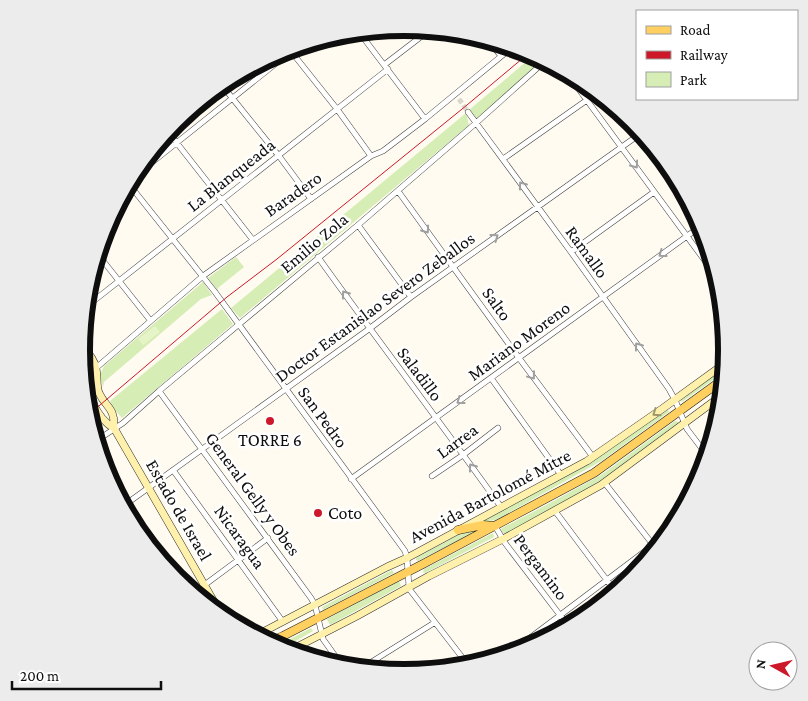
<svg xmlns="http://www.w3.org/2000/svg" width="808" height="701" font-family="'Crimson Pro',serif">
<rect width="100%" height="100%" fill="#fffbf0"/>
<path fill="#d6eeb5" d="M533,56L541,61L477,119L469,110Z
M466,113L469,125L240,318L231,308Z
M236,257L244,267L218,288V291L208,278Z
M203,282L212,295L201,299L104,382L103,387L100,375L104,366Z
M222,309L233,324L122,418L114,409L110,401Z
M724,368L723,373L682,402L681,400Z
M666,409L668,410L669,412L603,460L503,516L495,520L478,523L567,475Z
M675,421L678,422V424L603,479L554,509L504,534L501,530L502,528L550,503L601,475Z
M484,527L418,561L416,560V558L469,529Z
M493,533L494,537L425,573L423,572L424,569Z
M392,570L394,573L323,610L322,607Z
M399,581L401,586L330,625L327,619Z
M311,628L313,631L282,649L277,646Z"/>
<path fill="#e7f4c8" d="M155,326L160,332L143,345L138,339Z"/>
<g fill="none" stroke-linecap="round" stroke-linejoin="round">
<path stroke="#dbd7ce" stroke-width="5" stroke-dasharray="5 2.5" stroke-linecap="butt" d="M459,99L468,112"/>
<defs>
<path id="street" d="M362,36L425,119
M492,45L501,56
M290,50L337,109L371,156
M384,65L427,32
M575,84L711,269
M225,89L279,156L311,199
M468,112L571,252L669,389L675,400L687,429L706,454
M169,133L253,240
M503,159L587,100
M145,168L294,49
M132,188L215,292L405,551L407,558L409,587L410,590L465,661
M398,191L519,358L593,457
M358,225L411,297
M571,252L654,192
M100,257L150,320
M318,257C378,341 441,423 501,507
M91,303L388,69
M96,368L203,276L371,156L383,151L425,119L510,49
M491,378L561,475
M159,391L311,598L315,605L323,639L338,660
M99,439L123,423L159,391L358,225L476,123L543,63
M173,470L283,622
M432,476L463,455L498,428
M351,479L701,226
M604,482L654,546
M126,504L369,329L411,297L640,134
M555,511L615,591
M495,526L505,543L566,623
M195,592L268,538
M510,653L656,543
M365,666L434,623"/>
<path id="secondary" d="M82,346C88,353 95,360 96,369C98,377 96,386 99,393C106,408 115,407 114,428
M96,369C91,390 87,399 102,418C106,422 109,426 114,428L217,607
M259,634L387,567L407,558L587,461L662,409L724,364
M289,651L357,616L429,576L503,539L601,485L717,399"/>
<path id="primary" d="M458,530L483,525L495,526
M270,642L283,636L423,564L594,473L721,381"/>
</defs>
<use href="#street" stroke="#414141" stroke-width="6"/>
<use href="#secondary" stroke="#303030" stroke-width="8"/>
<use href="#primary" stroke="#1f1f1f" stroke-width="9"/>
<use href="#street" stroke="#fff" stroke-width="5"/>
<use href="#secondary" stroke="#fff1ab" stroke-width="7"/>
<use href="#primary" stroke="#ffd060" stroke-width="8"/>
<path stroke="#cd182a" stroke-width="1" d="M93,411L227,297L277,259L467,105L529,53"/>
</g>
<defs><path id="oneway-chevron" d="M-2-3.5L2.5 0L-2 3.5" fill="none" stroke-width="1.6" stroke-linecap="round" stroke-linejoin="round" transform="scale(1.25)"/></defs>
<g stroke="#9f9f9f">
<use href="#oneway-chevron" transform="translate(635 165) rotate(54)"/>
<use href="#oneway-chevron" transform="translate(522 185) rotate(-126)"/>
<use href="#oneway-chevron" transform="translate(426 230) rotate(54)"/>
<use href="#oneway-chevron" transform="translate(495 237) rotate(-36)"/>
<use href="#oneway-chevron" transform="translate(662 254) rotate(144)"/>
<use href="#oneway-chevron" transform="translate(345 294) rotate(-126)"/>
<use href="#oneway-chevron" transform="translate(638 346) rotate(-126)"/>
<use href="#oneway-chevron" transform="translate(532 376) rotate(53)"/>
<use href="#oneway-chevron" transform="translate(460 401) rotate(144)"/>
<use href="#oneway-chevron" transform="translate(472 467) rotate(-126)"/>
</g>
<use stroke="#9f966c" href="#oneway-chevron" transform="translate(656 413) rotate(145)"/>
<g fill="#cd182a" stroke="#fff" stroke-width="2">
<circle cx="270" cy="421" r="5"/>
<circle cx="318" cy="513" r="5"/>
</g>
<g text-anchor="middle" stroke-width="5" stroke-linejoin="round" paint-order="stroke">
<g font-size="18" fill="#0e0e0e" stroke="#fff">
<text transform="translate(231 175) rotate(-38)" y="6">La Blanqueada</text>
<text transform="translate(293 194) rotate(-35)" y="6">Baradero</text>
<text transform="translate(314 243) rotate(-40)" y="6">Emilio Zola</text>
<text transform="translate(587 252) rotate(54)" y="6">Ramallo</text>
<text transform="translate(497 304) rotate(54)" y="6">Salto</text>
<text transform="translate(375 307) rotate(-36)" y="6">Doctor Estanislao Severo Zeballos</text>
<text transform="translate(519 341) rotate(-36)" y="6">Mariano Moreno</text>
<text transform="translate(420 374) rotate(53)" y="6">Saladillo</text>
<text transform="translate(323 417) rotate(54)" y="6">San Pedro</text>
<text transform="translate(457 441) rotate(-36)" y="6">Larrea</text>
<text transform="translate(253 494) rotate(54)" y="6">General Gelly y Obes</text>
<text transform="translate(490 496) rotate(-28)" y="6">Avenida Bartolomé Mitre</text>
<text transform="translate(179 510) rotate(60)" y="6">Estado de Israel</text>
<text transform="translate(240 537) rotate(54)" y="6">Nicaragua</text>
<text transform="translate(541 567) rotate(53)" y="6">Pergamino</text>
</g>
<g font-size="18" fill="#0e0e0e" stroke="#fff">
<text x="270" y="446">TORRE 6</text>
<text x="328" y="519" text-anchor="start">Coto</text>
</g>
</g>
<path d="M0 0H808V701H0ZM90 350a314 314 0 1 1 628 0a314 314 0 1 1-628 0Z" fill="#ececec" fill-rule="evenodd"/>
<path fill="none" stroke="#0e0e0e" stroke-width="6" d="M90 350a314 314 0 1 1 628 0a314 314 0 1 1-628 0Z"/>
<rect x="636" y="10" width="162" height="90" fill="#ffffff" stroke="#9f9f9f"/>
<rect x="646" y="26" width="25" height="8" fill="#ffd060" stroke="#9f9f9f"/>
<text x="680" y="35" font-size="15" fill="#0e0e0e">Road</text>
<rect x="646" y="51" width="25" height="8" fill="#cd182a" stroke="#9f9f9f"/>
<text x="680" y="60" font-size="15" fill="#0e0e0e">Railway</text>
<rect x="646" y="72" width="25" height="15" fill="#d6eeb5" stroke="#9f9f9f"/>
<text x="680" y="85" font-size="15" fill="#0e0e0e">Park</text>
<g transform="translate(773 666) rotate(278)"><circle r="24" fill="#ffffff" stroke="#9f9f9f"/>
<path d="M0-4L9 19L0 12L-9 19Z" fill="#cd182a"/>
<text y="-8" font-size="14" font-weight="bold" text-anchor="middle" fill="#0e0e0e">N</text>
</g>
<path d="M12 681v8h149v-8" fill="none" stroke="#0e0e0e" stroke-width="2.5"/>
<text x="20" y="681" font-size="15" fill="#0e0e0e" stroke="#ffffff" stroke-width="4" paint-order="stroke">200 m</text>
</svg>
